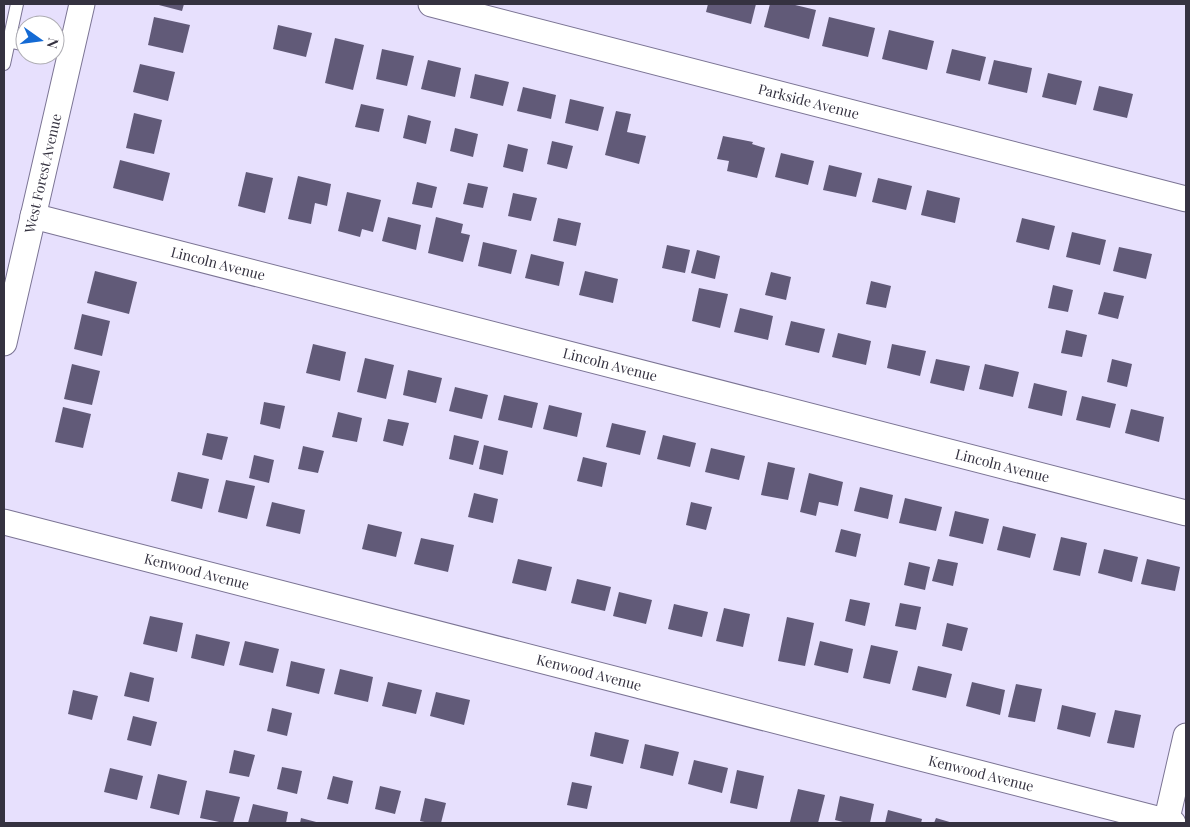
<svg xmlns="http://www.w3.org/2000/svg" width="1190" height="827" font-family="'Playfair Display',serif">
<rect width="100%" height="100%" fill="#e7e0fd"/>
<path fill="#615a78" d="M155,4H184L182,11Z
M708,4H756L751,24L706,12Z
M770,4H791L816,10L809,39L764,27Z
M154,17L190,25L183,53L148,45Z
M829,17L875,28L868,57L822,46Z
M278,25L312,33L306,57L273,49Z
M889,30L934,41L927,70L882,59Z
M335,38L364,45L353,90L325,83Z
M382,49L414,56L407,86L376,79Z
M952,49L986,57L980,81L946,73Z
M428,60L461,68L455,97L421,89Z
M994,60L1032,68L1027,93L988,84Z
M140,64L175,72L168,101L133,92Z
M1048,73L1082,81L1076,105L1042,97Z
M475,74L509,82L503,106L470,98Z
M1099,86L1133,94L1127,118L1093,110Z
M523,87L556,95L551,119L517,111Z
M570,99L604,107L598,131L565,123Z
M361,104L384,109L379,132L355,127Z
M616,111L631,114L627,132L646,136L639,164L605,155Z
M134,113L162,120L154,154L126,148Z
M408,115L431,121L426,144L403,138Z
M455,128L478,134L473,157L450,151Z
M723,136L753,142L752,144L765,148L757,178L727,171L729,161L717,159Z
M552,141L573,146L567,169L547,164Z
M508,144L528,149L523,172L503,167Z
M781,153L814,161L808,185L775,177Z
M120,160L170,173L163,201L113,188Z
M829,165L862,173L856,197L823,190Z
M246,172L273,178L265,213L238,206Z
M298,176L331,184L327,206L315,203L311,224L288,219Z
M878,178L912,186L906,210L872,202Z
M417,182L437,187L432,208L412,204Z
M468,183L488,187L483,208L463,204Z
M927,190L960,198L955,223L921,215Z
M347,192L381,200L373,232L362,229L360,237L338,231Z
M513,193L537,198L531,221L508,216Z
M388,217L421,225L416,250L382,241Z
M436,217L463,224L461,233L470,235L463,262L428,253Z
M558,218L581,223L576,246L553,241Z
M1022,218L1055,226L1049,250L1016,242Z
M1072,232L1106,240L1100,265L1066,257Z
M483,242L517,250L511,274L478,266Z
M667,245L690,250L685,273L662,268Z
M1119,247L1152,254L1146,279L1113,271Z
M697,250L720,256L715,279L691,273Z
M531,254L564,262L559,286L525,278Z
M95,271L137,282L129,314L87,303Z
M585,271L618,279L613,303L579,295Z
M771,272L791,277L786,300L765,295Z
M871,281L891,286L886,308L866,304Z
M1053,285L1073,290L1068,312L1048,308Z
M699,288L728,294L720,328L692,321Z
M1104,292L1124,296L1118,319L1098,314Z
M740,308L773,316L768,340L734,332Z
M82,314L110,321L102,356L74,349Z
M791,321L825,329L819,353L785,345Z
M1066,330L1087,335L1082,357L1061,353Z
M838,333L871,341L866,365L832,357Z
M313,344L346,352L340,381L306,373Z
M892,344L926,351L920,376L887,368Z
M365,358L394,365L386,399L357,392Z
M936,359L970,366L964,391L930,383Z
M1112,359L1132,364L1127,387L1107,382Z
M72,364L100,371L92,405L64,399Z
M985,364L1019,372L1013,397L979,389Z
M408,370L442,378L436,403L403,395Z
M1034,383L1067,391L1062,416L1028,408Z
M455,387L488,395L482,419L449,411Z
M504,395L538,403L532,428L498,420Z
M1082,396L1116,404L1110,428L1076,420Z
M264,402L285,406L280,429L260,424Z
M549,405L582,413L577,437L543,429Z
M63,407L91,414L83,448L55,442Z
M1131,409L1164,417L1159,442L1125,433Z
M338,412L362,418L357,442L332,437Z
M388,419L409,423L403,446L383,441Z
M612,423L646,431L640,455L606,447Z
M207,433L228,437L222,460L202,455Z
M454,435L479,441L473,465L449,459Z
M663,435L696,443L690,467L657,459Z
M484,445L508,451L503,475L479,469Z
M303,446L324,451L318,473L298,469Z
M711,448L745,456L739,480L705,472Z
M254,455L274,460L269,483L249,478Z
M583,457L607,463L602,487L577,481Z
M768,462L795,468L788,500L761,495Z
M178,472L209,479L202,509L171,501Z
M809,473L843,482L838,506L819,502L816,516L800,512Z
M226,480L255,486L247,519L218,512Z
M860,487L893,495L888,519L854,511Z
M474,493L498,499L493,523L468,517Z
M905,498L942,507L936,531L899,523Z
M272,502L305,510L300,534L266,526Z
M691,502L712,507L706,530L686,525Z
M955,511L989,519L983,544L949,536Z
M368,524L402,532L396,557L362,549Z
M1003,526L1036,534L1030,558L997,550Z
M841,529L861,534L856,557L835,552Z
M1061,537L1087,543L1080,576L1053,570Z
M421,538L454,545L448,572L414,564Z
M1104,549L1138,557L1132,582L1098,573Z
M518,559L552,567L546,591L512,583Z
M938,559L958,563L953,586L932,581Z
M1147,559L1180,567L1175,591L1141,584Z
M909,562L930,567L925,590L904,585Z
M577,579L611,587L605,611L571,603Z
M619,592L652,600L646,624L613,616Z
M850,599L870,603L865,626L845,621Z
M900,603L921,607L916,630L895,626Z
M674,604L708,612L702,637L668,629Z
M724,608L750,614L743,647L716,641Z
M150,616L183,623L177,652L143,644Z
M787,617L814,623L805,666L778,661Z
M947,623L968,628L962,651L942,646Z
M196,634L230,642L224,666L191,658Z
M245,641L279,649L273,673L239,665Z
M820,641L853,649L848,673L814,665Z
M871,645L898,651L890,684L863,678Z
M291,661L325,669L319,694L286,686Z
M918,666L952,674L946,698L912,690Z
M340,669L373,677L368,702L334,694Z
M130,672L154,678L149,702L124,696Z
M388,682L422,690L416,714L382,706Z
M972,682L1005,690L1000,715L966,706Z
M1016,684L1042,689L1035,722L1008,717Z
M73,690L98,696L92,720L68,714Z
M436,692L470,700L464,725L430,716Z
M1062,705L1096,713L1090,737L1057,729Z
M272,708L292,713L287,736L267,731Z
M1115,710L1141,715L1134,748L1107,743Z
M133,716L157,722L151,746L127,740Z
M595,732L629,740L623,764L590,756Z
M645,744L679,752L673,776L640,768Z
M234,750L255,755L249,777L229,773Z
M694,760L728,768L722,793L688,784Z
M282,767L302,771L297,794L277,789Z
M110,768L143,776L137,800L104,792Z
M737,770L764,776L757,809L730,803Z
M158,774L187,781L179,815L150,808Z
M333,776L353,781L348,804L327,799Z
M572,782L592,786L587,809L567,805Z
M380,786L401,791L395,814L375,809Z
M798,789L825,795L818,823H796L790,822Z
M206,790L240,797L233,823H224L200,818Z
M840,796L874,804L870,823H847L835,820Z
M425,798L446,803L441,823H429L420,821Z
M253,804L288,812L286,823H248Z
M888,810L922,819L921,823H885Z
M301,818L320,823H300Z
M936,818L953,823H934Z"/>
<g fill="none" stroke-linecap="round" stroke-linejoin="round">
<defs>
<path id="service" d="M4,40L25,45
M4,64L17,4"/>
<g id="minor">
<path id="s1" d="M431,4L1186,199"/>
<path id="s2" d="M33,216L1186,513"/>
<path id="s3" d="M4,343L82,4"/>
<path id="s4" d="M4,522L1173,823"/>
<path d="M1166,823L1186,736"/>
</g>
</defs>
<use href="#service" stroke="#7b7494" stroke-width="14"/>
<use href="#minor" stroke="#7b7494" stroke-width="27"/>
<use href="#service" stroke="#fff" stroke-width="12"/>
<use href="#minor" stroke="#fff" stroke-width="25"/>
</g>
<g text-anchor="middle" stroke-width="5" stroke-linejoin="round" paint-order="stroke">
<g font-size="14" fill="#353240" stroke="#fff">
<text dy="5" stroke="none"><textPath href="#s1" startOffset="390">Parkside Avenue</textPath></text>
<text dy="5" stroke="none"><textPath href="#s3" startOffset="174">West Forest Avenue</textPath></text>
<text dy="5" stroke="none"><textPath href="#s2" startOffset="191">Lincoln Avenue</textPath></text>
<text dy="5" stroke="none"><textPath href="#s2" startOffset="596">Lincoln Avenue</textPath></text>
<text dy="5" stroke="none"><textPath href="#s2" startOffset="1001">Lincoln Avenue</textPath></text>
<text dy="5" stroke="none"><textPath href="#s4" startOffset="199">Kenwood Avenue</textPath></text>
<text dy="5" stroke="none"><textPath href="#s4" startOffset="604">Kenwood Avenue</textPath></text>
<text dy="5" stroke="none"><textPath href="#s4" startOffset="1009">Kenwood Avenue</textPath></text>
</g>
</g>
<rect width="1190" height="827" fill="none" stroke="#353240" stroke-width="10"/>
<g transform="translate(40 40) rotate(104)"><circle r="24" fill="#ffffff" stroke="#aeadb3"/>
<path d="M0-4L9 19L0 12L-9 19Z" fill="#146ad4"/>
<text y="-8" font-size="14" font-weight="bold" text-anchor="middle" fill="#353240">N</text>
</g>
</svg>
